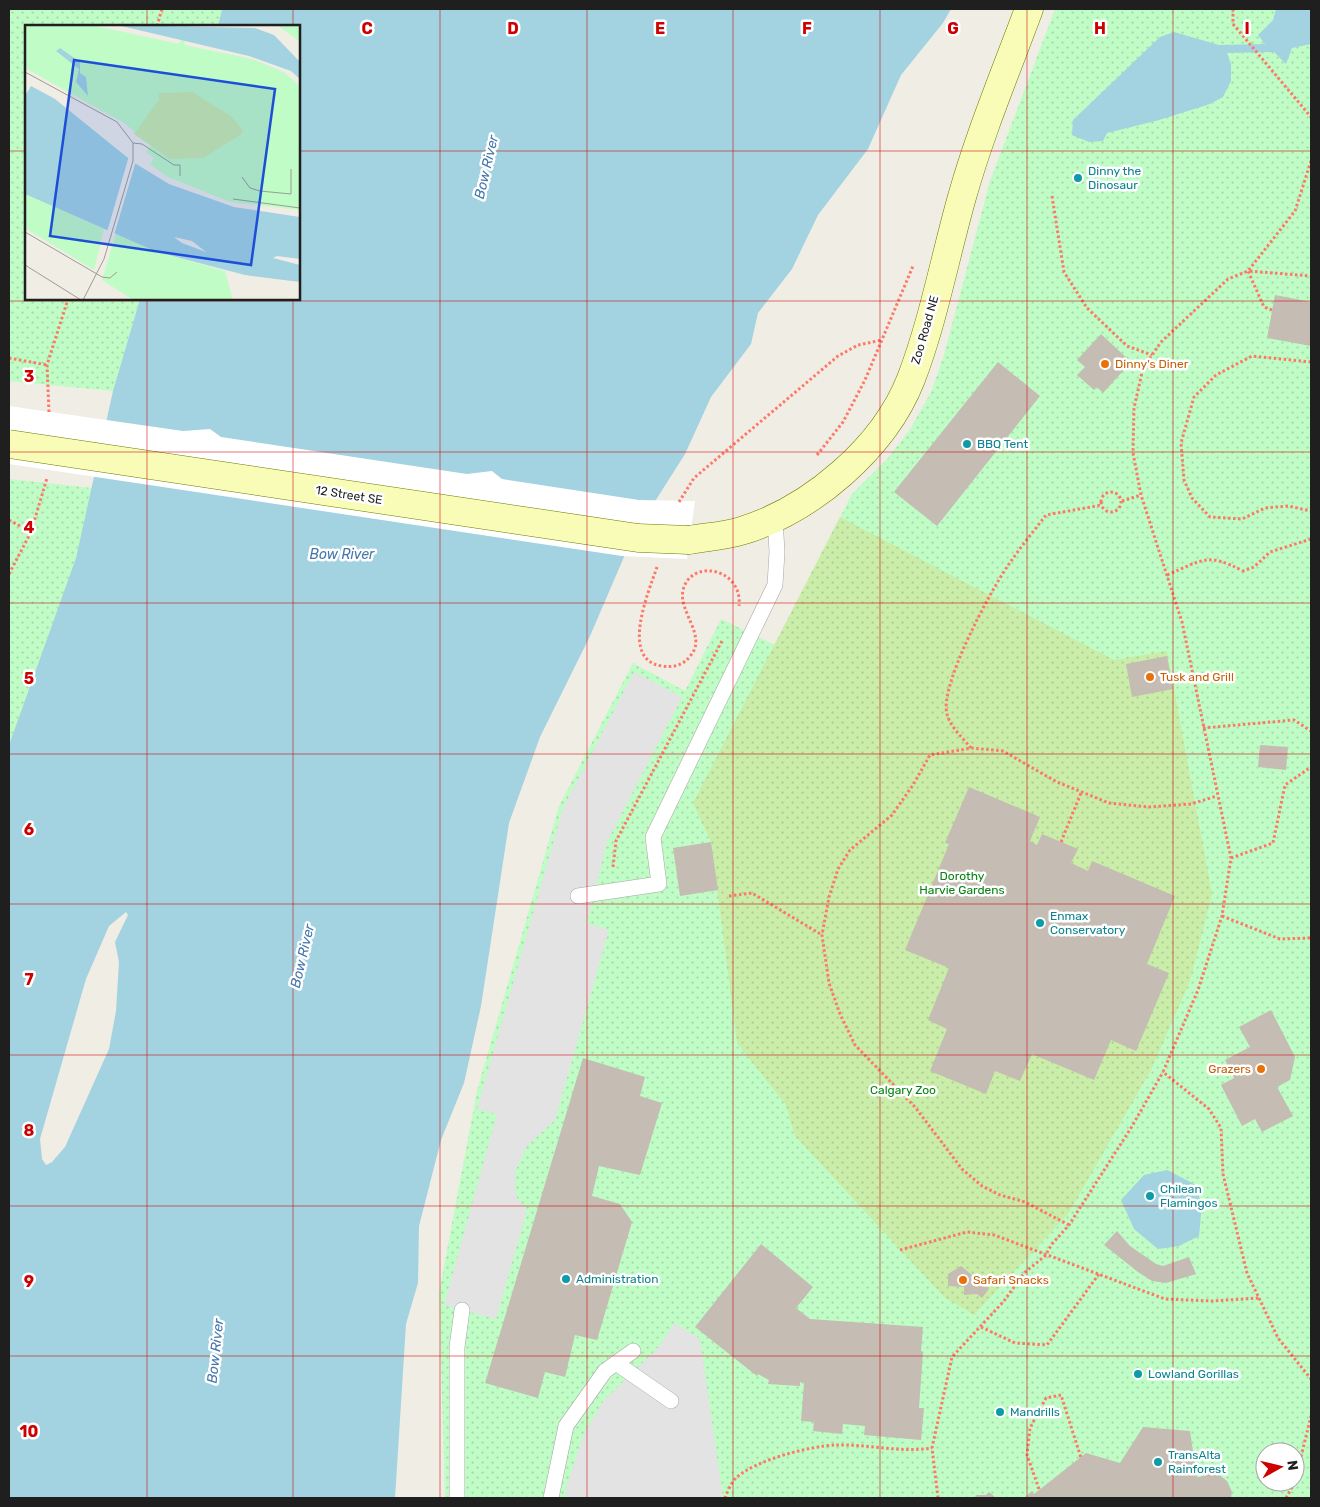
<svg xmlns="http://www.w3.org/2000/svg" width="1320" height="1507" font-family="Rubik,sans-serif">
<defs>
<pattern id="park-dots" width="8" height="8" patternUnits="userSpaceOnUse" patternTransform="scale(1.25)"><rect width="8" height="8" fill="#c0fcc5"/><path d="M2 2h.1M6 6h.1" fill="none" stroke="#a5d8a9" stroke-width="1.8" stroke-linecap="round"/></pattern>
<pattern id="garden-dots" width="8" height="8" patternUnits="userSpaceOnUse" patternTransform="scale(1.25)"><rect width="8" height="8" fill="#caeda9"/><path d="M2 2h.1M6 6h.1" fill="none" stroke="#adcb91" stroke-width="1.8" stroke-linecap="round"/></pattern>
</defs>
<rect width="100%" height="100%" fill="#f0ede5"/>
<path fill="url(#park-dots)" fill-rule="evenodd" d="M9,9H222L218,26H26V299H140L113,391L9,381Z
M1055,9H1311V1498H445L439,1293L477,1091L559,806L633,663L685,691L721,619L775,645L852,494L887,459L909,431L931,392L944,355L990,181ZM1265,1452H1295V1482H1265Z
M9,479L92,488L76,558L9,745Z"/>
<path fill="url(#garden-dots)" d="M840,517L1114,660L1167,651L1212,894L1190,981L1151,1070L1068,1214L974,1315L944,1297L795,1136L786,1105L737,1043L711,842L693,803Z"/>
<path fill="#e3e3e3" d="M634,672L682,697L607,842L587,923L609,930L555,1120L527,1146L515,1172L516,1196L527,1210L496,1319L444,1305L497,1114L477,1109L563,808Z
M675,1323L700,1339L723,1498H565L567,1484L584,1434L604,1400L656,1350Z"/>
<path fill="#a3d2e0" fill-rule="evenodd" d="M222,9H951L943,23L901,75L868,149L818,215L792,269L758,313L751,344L711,397L685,454L633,536L590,636L540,737L509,823L481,1006L464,1083L441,1140L419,1226L418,1283L406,1324L395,1498H9V745L76,558L113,391L140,299H299V26H218ZM126,912L128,915L115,942L119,962L116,1011L109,1049L65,1147L52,1162L46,1165L42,1159L40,1139L86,979L109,926Z
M1276,9H1311V44L1292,48L1286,64L1274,52L1227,53L1231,64V81L1223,97L1210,104L1159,120L1107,133L1103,141L1089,142L1072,135L1073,120L1160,37L1174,32L1219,45L1265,44L1258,35L1273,20Z
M1167,1170L1194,1184L1202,1204L1199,1236L1179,1246L1158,1249L1134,1229L1121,1200L1144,1175Z"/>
<path fill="#fff" d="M9,406L183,431L210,429L221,437L467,474L492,471L502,479L639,500L695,501L687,559L622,556L9,464Z"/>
<path fill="#c5bcb4" d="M1275,295L1311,302V346L1267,338Z
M1101,334L1131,362L1103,393L1097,387L1094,390L1077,375L1085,367L1077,360Z
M998,362L1040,396L937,526L894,492Z
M1167,656L1173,689L1132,697L1126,664Z
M1260,745L1288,747L1286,770L1258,767Z
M969,787L1040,817L1030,841L1037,845L1042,834L1078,849L1071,863L1088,871L1092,861L1175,896L1147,964L1169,973L1136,1051L1111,1040L1094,1080L1032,1054L1020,1081L995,1071L986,1094L930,1071L947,1029L928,1020L949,968L905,950L949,844L945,843Z
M711,842L718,890L680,896L673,848Z
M1271,1010L1295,1057L1290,1080L1277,1087L1293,1116L1262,1132L1255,1119L1242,1126L1221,1085L1234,1078L1225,1060L1250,1047L1239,1027Z
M583,1058L645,1077L640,1096L662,1103L640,1175L599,1166L592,1196L620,1204L632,1222L597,1340L575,1335L565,1377L545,1372L538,1398L485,1383Z
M1117,1231L1130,1246L1156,1264L1163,1266L1189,1257L1196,1274L1166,1283L1152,1281L1138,1272L1104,1245Z
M761,1244L813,1287L796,1308L810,1319L923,1327L921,1351L923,1352L919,1408H924L921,1440L864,1435L865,1426L843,1424L842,1434L813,1431L814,1422L801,1421L804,1383L800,1382V1386L768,1384L769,1380L758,1374L757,1376L695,1327Z
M961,1266L989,1289L982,1298L977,1294L964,1295V1287L948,1286V1274Z
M1143,1427L1190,1431L1197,1478L1207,1474H1218L1227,1481L1232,1492L1231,1498H1024L1032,1491L1034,1494L1086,1453L1120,1463Z
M989,1492L996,1498H975L976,1495H986Z"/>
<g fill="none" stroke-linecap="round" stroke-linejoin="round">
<defs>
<path id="lane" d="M578,896L659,884L653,837L775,585L777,552L775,518
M616,1363L671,1401
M457,1498V1347L462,1310
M551,1498L566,1426L605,1371L633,1351"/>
<path id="secondary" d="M689,540C706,537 725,536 741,531C811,510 884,448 911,379C933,322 945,257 962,197C980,133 1006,71 1029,9"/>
</defs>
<use href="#lane" stroke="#a6a6a6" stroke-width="16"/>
<use href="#secondary" stroke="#6e7c00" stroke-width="29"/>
<path stroke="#ff7867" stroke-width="3" stroke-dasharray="2.5 2.5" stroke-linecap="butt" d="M1233,9V24L1311,117
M157,26L162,9
M1311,161L1295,211L1248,271L1228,279L1161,342L1143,368L1134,408L1133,453L1141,495L1182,622L1231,858L1222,916L1198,990L1163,1072L1209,1109L1221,1128L1223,1174L1247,1273L1278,1338L1311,1379
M1052,196L1064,272L1087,308L1127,346L1152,355
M1272,310L1264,307L1248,271L1311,276
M9,358L47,365
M1311,362L1252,356L1216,375L1194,397L1181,443L1184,480L1192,498L1210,517L1242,519L1265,508L1288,506L1311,511
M49,412L47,365L68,299
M817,455L843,422L865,380L913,266
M1101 502a10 10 0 1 1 20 0a10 10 0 1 1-20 0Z
M1122,501L1141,495
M679,502L694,478L838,356L858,345L882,340
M9,520L31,532
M657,567C649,591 619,660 662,666C674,668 684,665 691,655C707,636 678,611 683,590C691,558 743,568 739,606
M9,574L31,532L47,478
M1167,575C1203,560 1207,552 1243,571L1254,567L1270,552L1311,539
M1203,728L1294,720L1311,731
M971,748C963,738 950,727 947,714C939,686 990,592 1007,567C1019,549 1033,532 1046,515L1102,505
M1061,842L1081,793
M1231,858L1273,843L1285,785L1311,767
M613,867L616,841L723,639
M729,896L752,893L822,935
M1222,916L1280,939L1311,938
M1069,1225L1025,1202L1000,1195L982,1186L962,1169L915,1107L855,1045L840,1014L829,983L822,935L829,897L838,869L850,850L892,815L913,785L930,755L972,748L1003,751L1057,782L1109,803L1149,807L1191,804L1217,796
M900,1250L967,1232L994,1235L1165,1299L1212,1301L1259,1298
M981,1327L1015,1343L1047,1345L1099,1274
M1295,1481L1311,1416
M1039,1489L1027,1455L1030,1428L1046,1398L1061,1395L1081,1458
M725,1498C727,1492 731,1483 736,1478C755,1460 810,1446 836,1445C868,1444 900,1453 932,1448
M938,1498L932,1448L952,1357L1004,1301L1024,1273L1045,1256L1052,1244L1069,1225L1131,1128L1163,1072
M1286,1498L1295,1482"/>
<use href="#lane" stroke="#fff" stroke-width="15"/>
<use href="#secondary" stroke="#f8fcb7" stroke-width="28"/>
<defs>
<path id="secondary-bridge" d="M9,444L638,538L689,540"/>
</defs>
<use href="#secondary-bridge" stroke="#6e7c00" stroke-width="29" stroke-linecap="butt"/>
<use href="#secondary-bridge" stroke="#f8fcb7" stroke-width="28"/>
</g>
<path fill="none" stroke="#ce0100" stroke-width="1" stroke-opacity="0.55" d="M147,9V26M293,9V26M440,9V1498M587,9V1498M733,9V1498M880,9V1498M1027,9V1498M1173,9V1498M9,151H26M299,151H1311M147,299V1498M293,299V1498M9,301H1311M9,452H1311M9,603H1311M9,754H1311M9,904H1311M9,1055H1311M9,1206H1311M9,1356H1311"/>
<g fill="#0f9aa8" stroke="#fff" stroke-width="2">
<circle cx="1078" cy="178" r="5"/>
<circle cx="967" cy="444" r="5"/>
<circle cx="1040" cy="923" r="5"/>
<circle cx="1150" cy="1196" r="5"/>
<circle cx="566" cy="1279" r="5"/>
<circle cx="1138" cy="1374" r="5"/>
<circle cx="1000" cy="1412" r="5"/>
<circle cx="1158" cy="1462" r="5"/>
</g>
<g fill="#e8710a" stroke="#fff" stroke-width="2">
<circle cx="1105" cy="364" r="5"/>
<circle cx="1150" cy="677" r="5"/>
<circle cx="1261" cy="1069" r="5"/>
<circle cx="963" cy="1280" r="5"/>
</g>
<g text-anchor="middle" stroke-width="5" stroke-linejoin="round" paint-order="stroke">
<g font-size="12" fill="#0d838f" stroke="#fff" text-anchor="start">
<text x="1088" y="175">Dinny the<tspan x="1088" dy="14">Dinosaur</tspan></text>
<text x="977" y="448">BBQ Tent</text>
<text x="1050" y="920">Enmax<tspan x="1050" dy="14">Conservatory</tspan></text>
<text x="1160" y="1193">Chilean<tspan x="1160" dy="14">Flamingos</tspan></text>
<text x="576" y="1283">Administration</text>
<text x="1148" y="1378">Lowland Gorillas</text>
<text x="1010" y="1416">Mandrills</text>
<text x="1168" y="1459">TransAlta<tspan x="1168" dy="14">Rainforest</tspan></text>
</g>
<g font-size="12" fill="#1f1f1f" stroke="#fff">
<text transform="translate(925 330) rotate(-74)" y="4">Zoo Road NE</text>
<text transform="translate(349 495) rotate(9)" y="4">12 Street SE</text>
</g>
<g font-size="12" fill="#c56008" stroke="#fff" text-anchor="start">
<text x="1115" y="368">Dinny's Diner</text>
<text x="1160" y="681">Tusk and Grill</text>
<text x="1251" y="1073" text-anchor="end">Grazers</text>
<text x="973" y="1284">Safari Snacks</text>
</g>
<g font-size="12" fill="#078412" stroke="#fff">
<text x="962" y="880">Dorothy<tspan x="962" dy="14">Harvie Gardens</tspan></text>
<text x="903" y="1094">Calgary Zoo</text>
</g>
<g font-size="14" font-style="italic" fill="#4477ac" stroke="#fff">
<text transform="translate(486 167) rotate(-77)" y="5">Bow River</text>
<text x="342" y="559">Bow River</text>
<text transform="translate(302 956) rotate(-77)" y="5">Bow River</text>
<text transform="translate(215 1351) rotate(-84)" y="5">Bow River</text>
</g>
</g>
<g transform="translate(25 25)">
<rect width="275" height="275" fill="#f0ede5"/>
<path d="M0,0H67L154,19L160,0H163L159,20L227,34L259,47L275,61V185L205,177L143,152L125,139L129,133L121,127L125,120L99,98L0,43ZM252,0H275V17L273,15ZM0,169L79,204L69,245L0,203ZM91,208L132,227L200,246L208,275H108L77,255Z" fill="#c0fcc5"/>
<path d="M167,67L207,92L218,106L215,110L178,133L145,134L109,109L134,75L133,68Z" fill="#caeda9"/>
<path d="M92,0L230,3L249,10L275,37V54L266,46L224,31ZM35,23L55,37V48L61,52L63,71L51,57L54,44L31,26ZM6,61L30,74L108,137L144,159L209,182L275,192V234L252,231L248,233L275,240V257L220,250L132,227L0,169V71ZM149,212L167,216L181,227L157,218Z" fill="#a3d2e0" fill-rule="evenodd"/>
<path d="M104,131L111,136L89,210L82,207Z" fill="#f0ede5"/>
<path fill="none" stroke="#9c9b96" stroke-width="1" d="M0,47L92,97L108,118V136L79,234L58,275M108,118L117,119L149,140H155V151M217,152L225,163L235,166L266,169V144M208,174L275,183M0,207L77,252L85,253L92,247M0,240L56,275"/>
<path fill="#1d4ed8" fill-opacity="0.15" stroke="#1d4ed8" stroke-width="2.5" d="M49,35L250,64L226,240L25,211Z"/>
<rect width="275" height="275" fill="none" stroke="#1f1f1f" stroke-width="2.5"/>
</g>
<g font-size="16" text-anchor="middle" font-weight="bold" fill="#ce0100" stroke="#fff" stroke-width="5" stroke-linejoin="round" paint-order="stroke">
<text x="367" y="34">C</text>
<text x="513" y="34">D</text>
<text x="660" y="34">E</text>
<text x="807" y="34">F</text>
<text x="953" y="34">G</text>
<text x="1100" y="34">H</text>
<text x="1247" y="34">I</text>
<text x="29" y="382">3</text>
<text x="29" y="533">4</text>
<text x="29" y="684">5</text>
<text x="29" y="835">6</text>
<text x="29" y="985">7</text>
<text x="29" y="1136">8</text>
<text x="29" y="1287">9</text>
<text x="29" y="1437">10</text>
</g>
<rect width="1320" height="1507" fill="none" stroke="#1f1f1f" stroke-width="20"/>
<g transform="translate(1280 1467) rotate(82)"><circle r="24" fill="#ffffff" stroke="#a5a5a5"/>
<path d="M0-4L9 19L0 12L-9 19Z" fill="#ce0100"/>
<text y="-8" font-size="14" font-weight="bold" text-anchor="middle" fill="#1f1f1f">N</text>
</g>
</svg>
